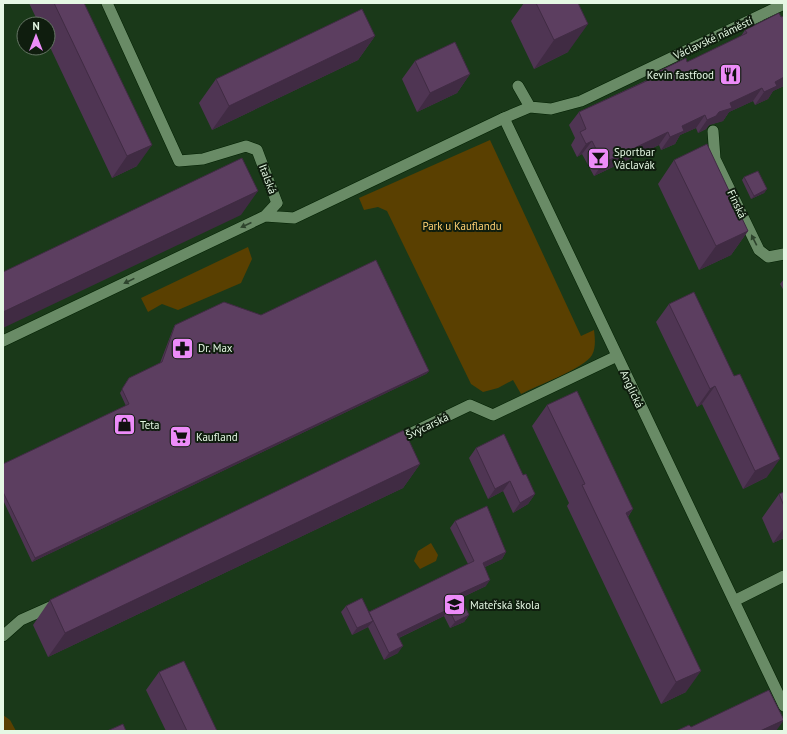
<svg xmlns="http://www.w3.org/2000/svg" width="787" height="734" font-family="'PT Sans',sans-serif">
<rect width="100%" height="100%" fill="#1a3919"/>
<path fill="#5a4001" d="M490,140L581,336L594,330C595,338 596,348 592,355C585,368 536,386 521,394L513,380L498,388L483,392L471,384L387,211L378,207L364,210L359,198Z
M248,247L252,259L241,283L178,310L162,304L148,312L141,298Z
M431,543L438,555L436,561L420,569L414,561L418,551Z
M3,715L10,720L16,731H3Z"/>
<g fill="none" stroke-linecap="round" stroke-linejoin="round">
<defs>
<path id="pedestrian" d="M530,107L551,109L581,101L784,4
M265,216L294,218L504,118L530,107L518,86
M3,341L265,216L277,203"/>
<path id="minor" d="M107,3L179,161L203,159L246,146L257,150L277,203
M504,118L784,706
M713,131L715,159L759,250L768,257L784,254
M393,442L470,405L493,415L617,356
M734,601L784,576
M3,636L21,620L57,604"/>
</defs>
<use href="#pedestrian" stroke="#022002" stroke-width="12"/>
<use href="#minor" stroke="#022002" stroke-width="12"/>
<use href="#pedestrian" stroke="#698b66" stroke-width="11"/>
<use href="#minor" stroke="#698b66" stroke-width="11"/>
</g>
<path fill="#4f3553" d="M29,3H84L137,166L112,178L48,43V24H39Z
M524,3H578L568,52L534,69L511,21Z
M784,16V86L773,91L768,99L755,105L753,101L729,112L723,121L709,125L706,129L698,133L696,128L680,135L675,144L661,150L659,145L594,176L582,154L577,157L571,145L575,138L569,125L579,112L647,80L651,75L687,62L741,36L745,30Z
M375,36L358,60L212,130L199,103L216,79Z
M415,61L470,74L457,93L417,112L402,79Z
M674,160L748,231L731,255L699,270L658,184Z
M744,177L767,189L764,193L751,199L742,180Z
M784,279V291L780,284Z
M669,304L734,376L767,477L743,489L702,404L697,407L656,322Z
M261,315L429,371L426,374L32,562L3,500V464L126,406L120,393L127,381L129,378L160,363L173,329L175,325Z
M547,405L633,509L628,517L686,692L661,704L567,506L569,503L532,426Z
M476,448L523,475L535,494L528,504L513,513L503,491L488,499L469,458Z
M420,464L403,488L48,657L33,625L50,600Z
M779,494L784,506V538L773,543L762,518Z
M455,521L506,552L502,559L485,567L486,586L461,598L469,615L464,622L450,628L444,616L399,638L398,653L384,660L368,627L352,635L341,612L346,606L369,612L468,564L450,528Z
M159,672L217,731H166L146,690Z"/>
<path fill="#402b43" d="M588,24L568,52L534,69L554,40Z
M375,36L358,60L212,130L229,106Z
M470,74L457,93L417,112L430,93Z
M784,77V86L773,91L768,99L755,105L764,92L775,82Z
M762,88L753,101L729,112L723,121L709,125L706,129L698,133L707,120L730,103Z
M705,115L696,128L680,135L675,144L661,150L670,137L682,126Z
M668,132L659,145L594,176L603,163Z
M592,141L582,154L577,157L586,144Z
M152,145L137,166L112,178L127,156Z
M767,189L764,193L751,199L754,196Z
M258,191L241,215L3,328V312Z
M748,231L731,255L699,270L716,246Z
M429,371L426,374L32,562L35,558Z
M715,386L702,404L697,407L710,389Z
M780,459L767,477L743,489L755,471Z
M420,464L403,488L48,657L65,633Z
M510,481L503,491L488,499L495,489Z
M535,494L528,504L513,513L520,503Z
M633,509L618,530L626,513Z
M784,528V538L773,543Z
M506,552L502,559L478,570L483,563Z
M490,580L486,586L454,601L459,594Z
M449,609L444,616L392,641L397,634Z
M469,615L464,622L450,628L455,622Z
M373,621L368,627L352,635L357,628Z
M403,646L398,653L384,660L389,653Z
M701,671L686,692L661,704L676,682Z
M784,720L776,731H760Z"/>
<path fill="#5c3e60" stroke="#402b43" d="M54,3H84L152,145L127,156Z
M536,3H578L588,24L554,40Z
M362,9L375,36L229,106L216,79Z
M779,13L781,17L784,16V77L775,82L777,86L764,92L762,88L730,103L732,108L719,112L716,116L707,120L705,115L682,126L684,131L670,137L668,132L603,163L592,141L586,144L580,132L586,129L579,112L653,78L651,75L686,58L687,62L747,33L745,30Z
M455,42L470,74L430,93L415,61Z
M707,144L748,231L716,246L674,160Z
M242,158L258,191L3,312V272Z
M758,171L767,189L754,196L744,177Z
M376,260L429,371L35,558L3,492V464L129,404L122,389L129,378L162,362L175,325L224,302L261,315Z
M694,292L734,376L740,374L780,459L755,471L715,386L710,389L669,304Z
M577,391L633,509L626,513L701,671L676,682L582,485L585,484L547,405Z
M404,430L420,464L65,633L50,600Z
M504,434L523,475L526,474L535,494L520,503L510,481L495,489L476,448Z
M784,492V506L779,494Z
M487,506L506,552L483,563L490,580L459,594L469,615L455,622L449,609L397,634L403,646L389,653L369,612L474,561L455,521Z
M362,598L373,621L357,628L346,606Z
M184,661L217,731H187L159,672Z
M769,690L784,720L760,731H676L689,725L691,727Z
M123,724L126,731H107Z"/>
<defs><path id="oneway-solid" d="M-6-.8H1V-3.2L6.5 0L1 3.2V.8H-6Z"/></defs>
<g fill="#2e442d">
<use href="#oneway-solid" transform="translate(246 225) rotate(155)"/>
<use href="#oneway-solid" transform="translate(754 240) rotate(-117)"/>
<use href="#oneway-solid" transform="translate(129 281) rotate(154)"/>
</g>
<defs>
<symbol id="restaurant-square" viewBox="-11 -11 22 22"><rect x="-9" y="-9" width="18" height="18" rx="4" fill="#ed8cf9" stroke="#0f1d0e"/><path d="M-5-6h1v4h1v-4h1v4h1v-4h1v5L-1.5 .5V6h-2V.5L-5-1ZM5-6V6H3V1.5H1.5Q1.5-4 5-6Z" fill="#111"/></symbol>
<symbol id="bar-square" viewBox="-11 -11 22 22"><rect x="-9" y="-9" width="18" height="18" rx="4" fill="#ed8cf9" stroke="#0f1d0e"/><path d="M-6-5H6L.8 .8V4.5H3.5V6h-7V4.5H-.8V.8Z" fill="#111"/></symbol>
<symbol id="pharmacy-square" viewBox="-11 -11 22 22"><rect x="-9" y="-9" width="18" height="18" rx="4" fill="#ed8cf9" stroke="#0f1d0e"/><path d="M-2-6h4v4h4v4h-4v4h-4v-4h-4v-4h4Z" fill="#111"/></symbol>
<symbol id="shop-square" viewBox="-11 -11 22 22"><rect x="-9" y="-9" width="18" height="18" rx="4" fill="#ed8cf9" stroke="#0f1d0e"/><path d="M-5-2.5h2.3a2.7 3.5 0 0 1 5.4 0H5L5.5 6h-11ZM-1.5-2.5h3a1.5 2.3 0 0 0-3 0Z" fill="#111"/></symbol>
<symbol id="supermarket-square" viewBox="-11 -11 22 22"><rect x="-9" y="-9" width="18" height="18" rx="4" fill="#ed8cf9" stroke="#0f1d0e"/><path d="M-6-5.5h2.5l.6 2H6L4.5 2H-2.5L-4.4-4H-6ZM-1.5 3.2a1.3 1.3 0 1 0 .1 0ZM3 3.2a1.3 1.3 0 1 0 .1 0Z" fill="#111"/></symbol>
<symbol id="school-square" viewBox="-11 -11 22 22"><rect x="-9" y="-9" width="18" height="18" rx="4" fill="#ed8cf9" stroke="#0f1d0e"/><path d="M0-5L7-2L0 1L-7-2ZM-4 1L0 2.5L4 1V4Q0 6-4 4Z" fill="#111"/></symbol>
</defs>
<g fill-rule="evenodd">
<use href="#restaurant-square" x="718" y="62" width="25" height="25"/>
<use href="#bar-square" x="586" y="146" width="25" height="25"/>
<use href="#pharmacy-square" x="170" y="336" width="25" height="25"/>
<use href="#shop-square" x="112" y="412" width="25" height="25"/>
<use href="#supermarket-square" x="168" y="424" width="25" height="25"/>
<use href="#school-square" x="442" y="592" width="25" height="25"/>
</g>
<g text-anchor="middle" stroke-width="4" stroke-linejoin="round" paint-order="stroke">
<g font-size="11" fill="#e5f8e4" stroke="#0f1d0e">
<text transform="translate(713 38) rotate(-25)" y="4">Václavské náměstí</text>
<text transform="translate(268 179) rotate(69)" y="4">Italská</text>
<text transform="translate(737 204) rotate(65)" y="4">Finská</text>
<text transform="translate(632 389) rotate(65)" y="4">Anglická</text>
<text transform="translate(427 426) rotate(-26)" y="4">Švýcarská</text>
</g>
<g font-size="11" fill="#e5f8e4" stroke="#0f1d0e" text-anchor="start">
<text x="714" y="79" text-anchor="end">Kevin fastfood</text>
<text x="614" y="156">Sportbar<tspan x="614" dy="13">Václavák</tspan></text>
<text x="198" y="352">Dr. Max</text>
<text x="140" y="429">Teta</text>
<text x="196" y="441">Kaufland</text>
<text x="470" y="609">Mateřská škola</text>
</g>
<g font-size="11" fill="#ffd073" stroke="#0f1d0e">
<text x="462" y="230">Park u Kauflandu</text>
</g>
</g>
<rect width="787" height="734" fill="none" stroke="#e5f8e4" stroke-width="8"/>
<g transform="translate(36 36)"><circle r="19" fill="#0f1d0e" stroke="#657564"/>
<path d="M0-3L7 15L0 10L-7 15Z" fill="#ed8cf9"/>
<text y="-6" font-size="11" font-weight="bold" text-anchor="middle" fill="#e5f8e4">N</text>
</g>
</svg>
